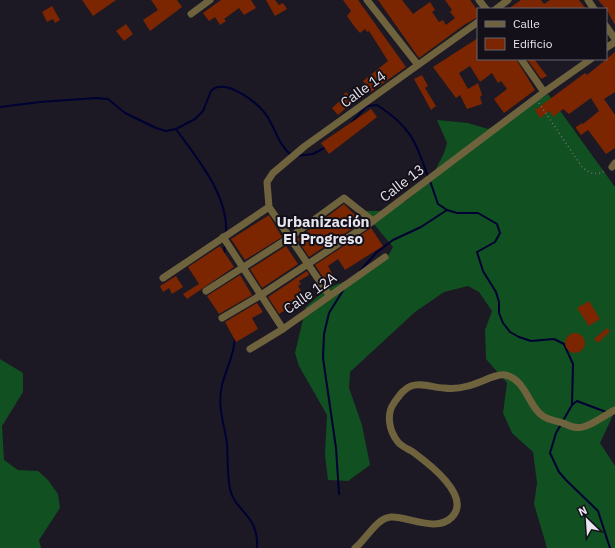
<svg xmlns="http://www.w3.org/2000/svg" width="615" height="548" font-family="'IBM Plex Sans',sans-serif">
<rect width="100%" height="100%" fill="#1c1924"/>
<path fill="#105021" d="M548,94L615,187V411L600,443L615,466V548H547L534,504L537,483L533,452L512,433L503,413L507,383L486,359L485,330L492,311L479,292L468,286L444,292L415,312L350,372L349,388L362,425L370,465L348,481L328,480L325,455L327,415L299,366L295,353L306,307L326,289L360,275L387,258L393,247L363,211H383L406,201L423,187L434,173L444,153L447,143L437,120L468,123L488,129Z
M0,359L23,373V392L2,426L4,460L18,470L38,471L48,480L58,494L60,508L39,540L41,548H0Z"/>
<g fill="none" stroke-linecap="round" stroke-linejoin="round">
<path stroke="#000133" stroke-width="2" d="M0,107L40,102L96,98L108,99L125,113L156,128L166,131L176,129L195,119L203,111L211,91C213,89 216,87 219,87C232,84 256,102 264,112C275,125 277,144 292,156
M352,122L367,106L377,105C410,126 416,141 428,177
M176,129C197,159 229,195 226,234
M296,156L313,154L326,147
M430,181L438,204L447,210L457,213H478L497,224L500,233L495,242L477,252L483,271L496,292L499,302V313L503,323L510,332L519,337L531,341L554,339L564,344L573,364L572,405L556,433L550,453L559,472L566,480L598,511L610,548
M224,254L225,245
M360,271L376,253L393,240L421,227L447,210
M235,338C234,355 226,369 222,385C217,406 224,423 227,443C228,458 227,474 230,489C235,512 259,514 257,548
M572,405L577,401L606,412
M339,494L336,448L323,358L324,334L329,313L344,289"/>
</g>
<path fill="#7b2600" d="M82,0H116L93,16Z
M151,0H177L182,7L150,31L143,20L158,10Z
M221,0H251L256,8L244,15L239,8L224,19L226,21L220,25L215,17L209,21L203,13Z
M266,0H275L279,5L283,3L287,9L275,16Z
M343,0H358L406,67L371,92L363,81L388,61L369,31L367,32L365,29L360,33L354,26L347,16L351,11Z
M378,0H402L413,14L430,2L435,10L432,12L439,22L443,20L446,25L455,18L450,12L452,10L445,0H470L478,11V17L464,25L419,58Z
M521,0H541L544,4L550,0H579L586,9H508Z
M598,0H615V25L606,9Z
M52,6L60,20L55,23L53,19L47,22L42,12Z
M126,24L133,34L124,41L116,31Z
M478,38V59H516L535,90L504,113L494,99L507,89L501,81L498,83L492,73L480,82L470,66L459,73L468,89L478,83L482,95L480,97L482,104L467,109L460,95L456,98L433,67Z
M615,52V92L604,99L615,115V148L606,154L588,130L581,135L576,128V127L582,123L583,124L599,111L591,98L569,114L563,109L553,117L550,111L540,118L535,110L585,73L587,75Z
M527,59H534L547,76L541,79Z
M422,75L428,86L425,88L436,106L431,110L414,79Z
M346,92L354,101L338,115L332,108L342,99L341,97Z
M371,109L377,117L329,154L321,143Z
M344,204L356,216L357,215L364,221L309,257L297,239Z
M269,215L282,237L245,260L231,239Z
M371,228L383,246L345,270L338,259L328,266L334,277L326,282L315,265Z
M220,246L234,267L187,299L183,294L199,284L188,267Z
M286,246L298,264L262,288L250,269Z
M307,271L309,275L299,281L301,284L298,286L305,297L279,314L268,297Z
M240,275L252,295L219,314L207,296Z
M176,276L183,287L172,294L169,288L163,292L160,286Z
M589,301L600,319L589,326L577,308Z
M257,303L263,312L252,318L258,329L236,342L225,322Z
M607,328L610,331L598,343L594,339Z
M565 343a10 10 0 1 1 20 0a10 10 0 1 1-20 0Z"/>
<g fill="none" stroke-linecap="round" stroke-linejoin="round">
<path stroke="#73717a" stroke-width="1.5" stroke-dasharray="1 3" stroke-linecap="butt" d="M539,103L582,167C590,174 597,176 606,170"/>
<path stroke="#6f633e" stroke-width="7" d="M367,0L418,65
M479,0L486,9
M588,0L594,9
M496,9L508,0
M191,14L210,0
M606,26L615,39
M606,48L615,42
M521,59L544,92
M612,167L615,163
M223,237L283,329
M163,278L269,207
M206,291L289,238L344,198L373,221
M329,295L269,207L267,182L273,173L305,146L478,22
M222,318L261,295L373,221L544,92L591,59
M250,349L283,329L385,257
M355,548C366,540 376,518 391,517C407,516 437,533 452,517C472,496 428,463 413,452C408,449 401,446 398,442C389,431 386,414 394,403C399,396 403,389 411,386C421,382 434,388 444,388C451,389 461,388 468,386C478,384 497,373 505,375C526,379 529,408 543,416C548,420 557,421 563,423C569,426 576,429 583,427C594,424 605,415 615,410"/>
</g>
<g text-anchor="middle" stroke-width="4" stroke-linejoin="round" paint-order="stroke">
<g font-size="14" fill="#e7e5ed" stroke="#13101a">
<text transform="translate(363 89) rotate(-36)" y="5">Calle 14</text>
<text transform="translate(402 183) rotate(-37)" y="5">Calle 13</text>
<text transform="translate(310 293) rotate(-35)" y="5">Calle 12A</text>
</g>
<g font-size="15" font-weight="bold" fill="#e7e5ed" stroke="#13101a">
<text x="323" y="227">Urbanización<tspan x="323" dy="17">El Progreso</tspan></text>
</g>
</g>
<rect x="477" y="8" width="130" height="52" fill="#13101a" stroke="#68656e"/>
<rect x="485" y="21" width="20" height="6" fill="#6f633e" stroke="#68656e"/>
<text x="513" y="28" font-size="12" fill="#e7e5ed">Calle</text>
<rect x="485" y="38" width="20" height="12" fill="#7b2600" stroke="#68656e"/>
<text x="513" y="48" font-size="12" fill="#e7e5ed">Edificio</text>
<g transform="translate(587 520) rotate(335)" stroke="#13101a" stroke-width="3" paint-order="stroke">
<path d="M0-3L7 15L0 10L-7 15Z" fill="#e7e5ed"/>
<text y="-6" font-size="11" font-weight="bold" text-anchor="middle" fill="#e7e5ed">N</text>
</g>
</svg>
